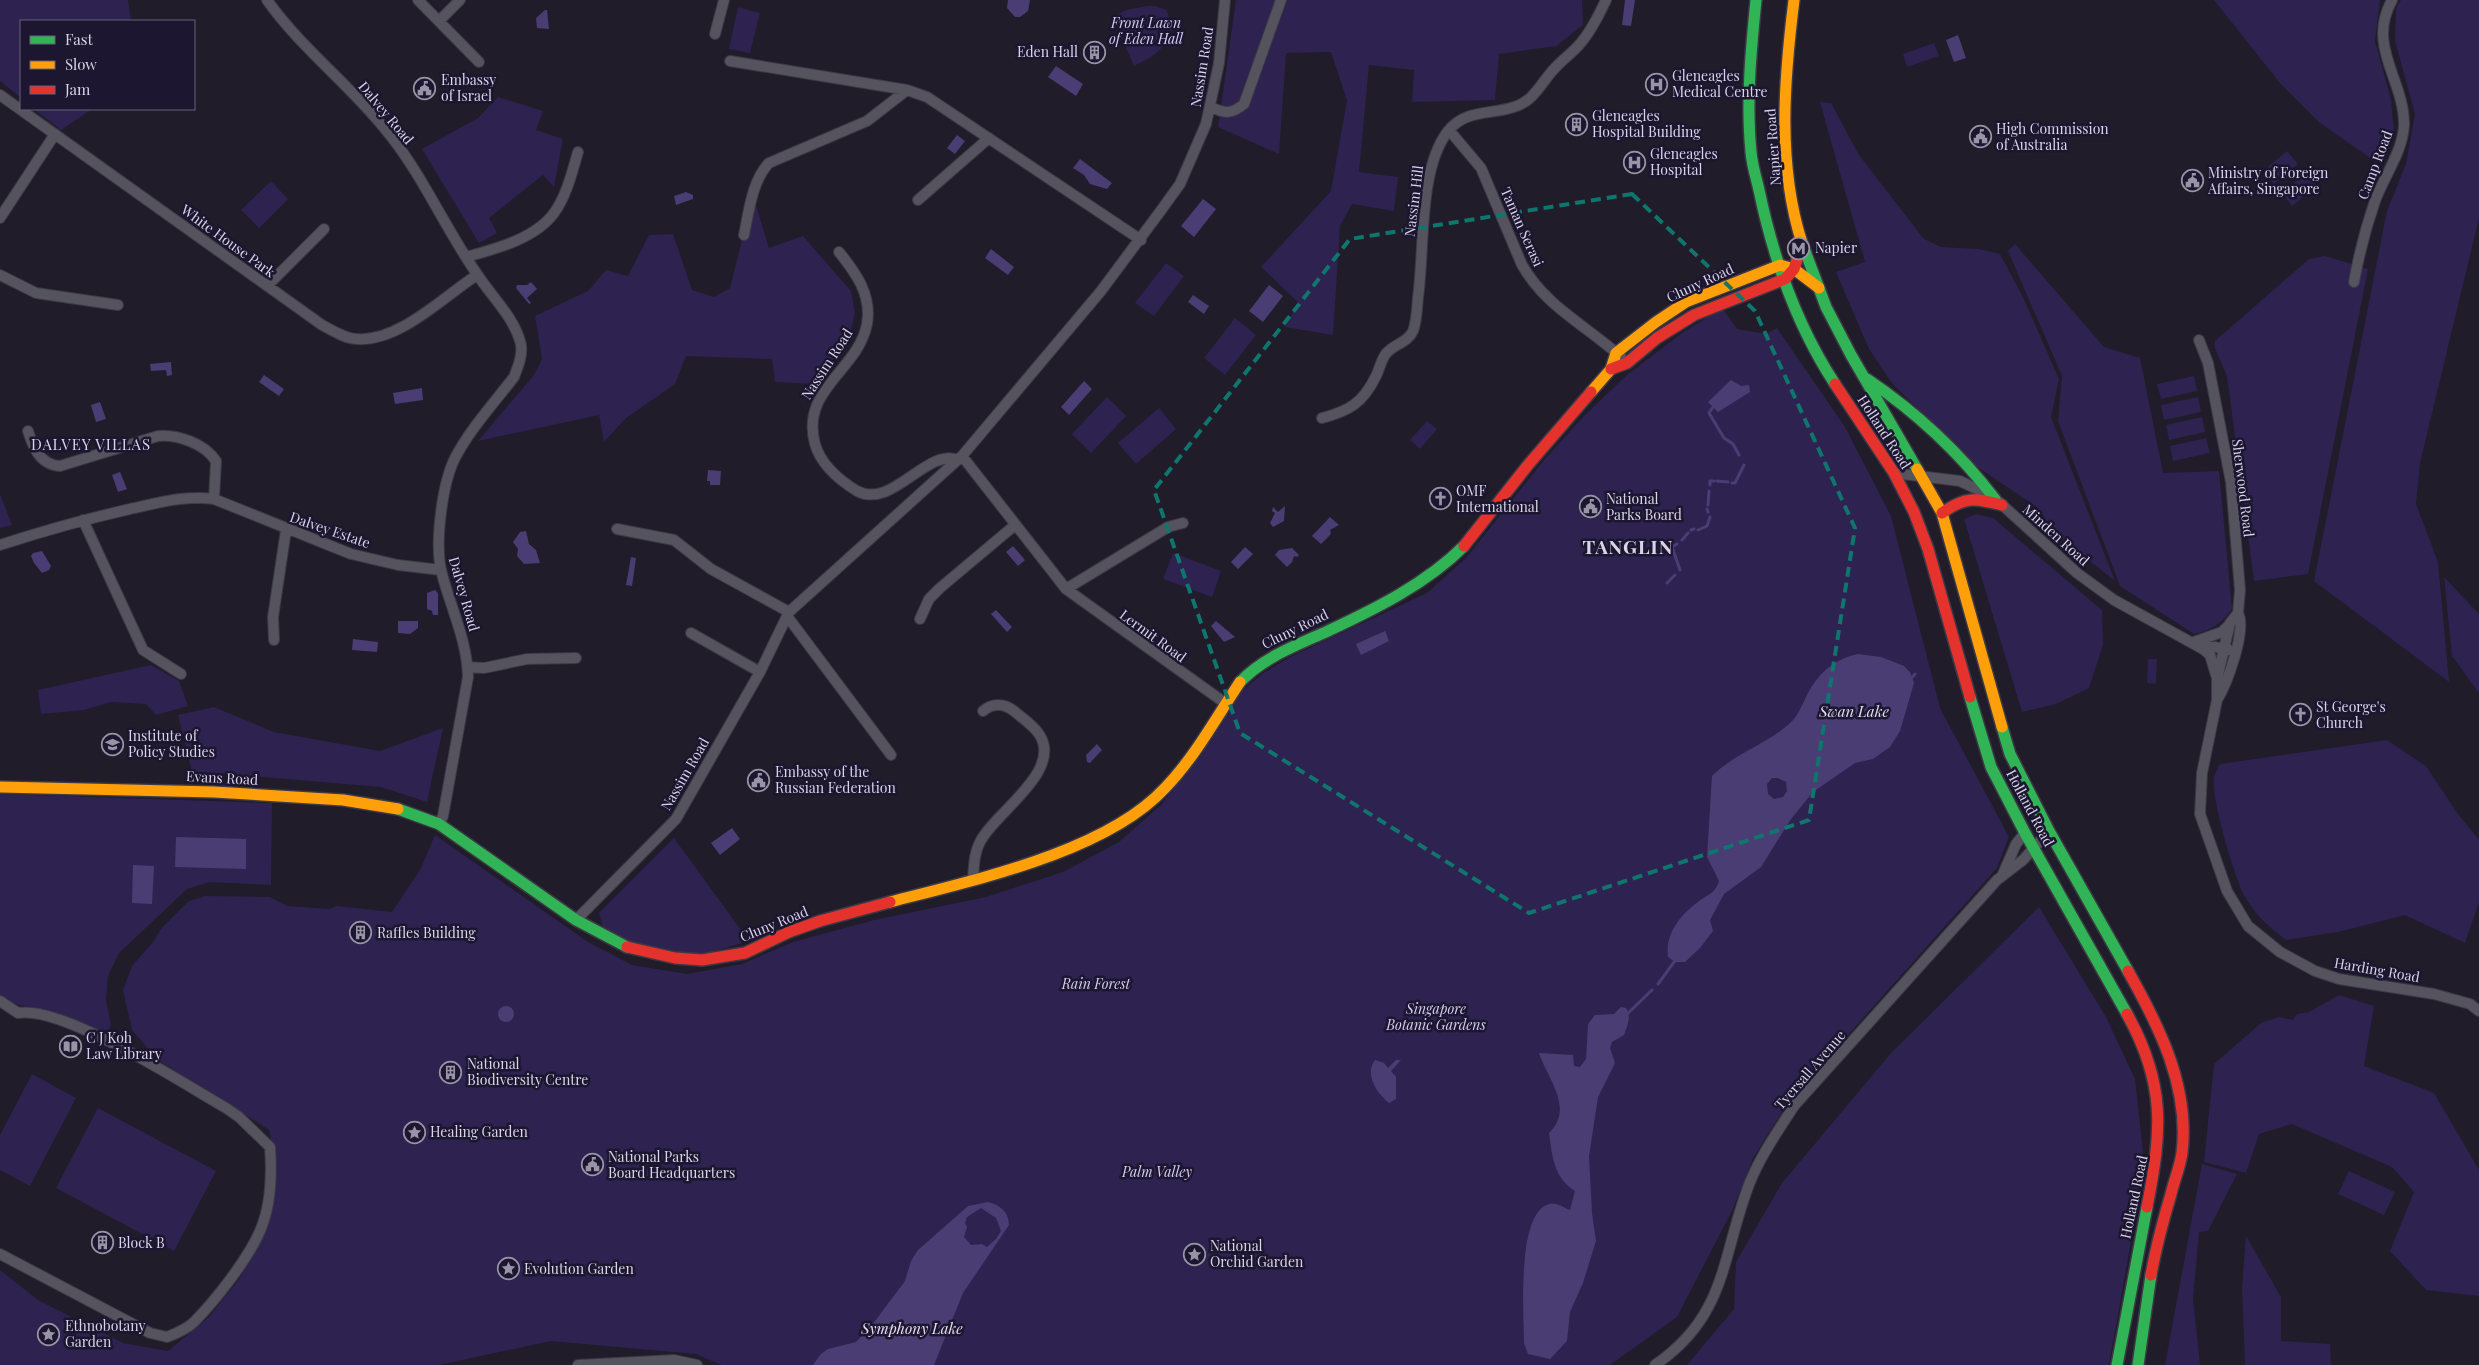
<svg xmlns="http://www.w3.org/2000/svg" width="2479" height="1365" font-family="'Playfair Display',serif">
<rect width="100%" height="100%" fill="#201c2a"/>
<path fill="#2e2250" d="M0,0H128L131,21H21V98L0,81Z
M1236,0H1582L1583,25L1556,46L1499,54L1495,100L1412,102L1414,70L1369,65L1359,172L1398,177L1394,211L1352,204L1340,226L1333,335L1285,327L1298,302L1261,267L1331,191L1347,100L1331,52L1286,53L1279,154L1218,127Z
M2214,0H2380L2375,41L2391,100L2394,132L2376,162L2320,123L2280,83Z
M2401,0H2479V218L2420,463L2416,504L2438,562L2449,682L2314,581L2387,211L2406,164L2415,114L2395,41L2396,8Z
M1147,6H1155L1166,10L1174,27C1167,48 1153,57 1134,66L1113,17L1126,10Z
M738,7L760,13L750,53L729,49Z
M1934,43L1939,56L1907,67L1903,54Z
M498,97L543,111L536,130L563,139L554,187L543,175L489,218L497,233L479,243L422,149L478,118Z
M1820,102L1831,103L1859,155L1924,239L1941,247L1979,249L2000,254L2023,297L2059,379L2051,417L2115,581L2058,536L2037,507L1973,464L1891,382L1869,349L1836,272L1865,262Z
M34,109H92L61,130Z
M2287,151L2298,164L2274,184L2263,171Z
M2306,173L2316,186L2292,206L2282,193Z
M271,181L288,199L259,228L241,210Z
M753,196L769,248L803,236L851,291L855,314L849,337L815,384L775,382L772,359L686,356L675,384L625,419L604,442L599,415L478,441L534,375L542,359L535,316L588,291L606,270L628,276L649,235L673,234L692,290L714,297L730,288Z
M2015,244L2104,347L2140,358L2163,473L2219,471L2232,609C2221,624 2212,630 2194,634L2120,586L2058,421L2062,376L2008,251Z
M2325,256L2368,269L2308,574L2254,581L2227,376L2215,348V341L2309,259Z
M1166,263L1184,276L1154,316L1135,303Z
M1722,308L1737,329L1766,334L1777,328L1845,427L1891,516L1940,708L2009,837L1997,868L1789,1101L1753,1158L1733,1209L1677,1317L1610,1365H721L696,1354L551,1341L439,1365H0V1270L38,1300L123,1343L168,1351L209,1317L240,1278L262,1237L277,1171L269,1130L158,1060L132,1030L123,990L132,966L153,942L161,929L189,901L205,896L270,897L287,906L330,909L336,906L392,912L420,870L435,835L588,942L632,965L687,974L742,964L793,942L874,920L986,897L1063,872L1119,842L1162,804L1242,691L1262,674L1290,657L1427,593L1466,558L1544,460L1584,416L1627,375L1682,333Z
M1235,318L1256,335L1225,375L1204,358Z
M2194,376L2197,391L2161,399L2157,384Z
M1107,397L1126,416L1091,453L1072,434Z
M2198,397L2201,412L2164,420L2161,405Z
M1159,408L1176,429L1136,464L1118,443Z
M2202,417L2205,432L2169,440L2166,425Z
M1427,421L1437,429L1420,449L1410,440Z
M2206,438L2210,453L2173,461L2170,446Z
M0,494L12,525L0,528Z
M1976,514L1993,518L2102,610L2103,645L2089,688L2056,704L2022,712L1964,519Z
M1173,553L1221,571L1212,597L1163,579Z
M2444,577L2479,614V693L2452,656Z
M2148,659H2157L2156,684L2147,683Z
M151,665L179,681L188,706L156,715L146,704L111,702L84,710L41,714L38,690Z
M214,707L274,732L380,751L443,728L427,802L381,787L192,771L178,715Z
M2387,740L2426,766L2458,814L2479,840V902L2465,943L2405,915L2338,932L2286,940C2269,927 2254,914 2244,895C2234,875 2211,799 2214,778C2214,774 2218,768 2220,764Z
M0,794L272,803L271,885L210,882L187,889L119,953L108,976L106,1000L111,1025L107,1033L99,1035C81,1026 64,1017 45,1010C27,1005 19,1007 0,998Z
M674,838L749,941L709,953L677,954L627,946L604,931L599,913Z
M2039,907L2106,1017L2135,1079L2143,1152L2129,1253L2109,1365H1687L1734,1309L1736,1262L1782,1183L1891,1053Z
M2339,995L2374,1006L2364,1066L2434,1093L2479,1170V1296L2426,1290L2390,1251L2414,1192L2392,1167L2292,1124L2259,1134L2246,1173L2204,1162L2214,1064L2261,1023L2279,1017L2293,1020L2297,1014L2309,1012Z
M32,1074L76,1098L30,1186L0,1170V1135Z
M98,1108L216,1171L174,1251L56,1188Z
M2202,1164L2237,1174L2208,1231L2199,1232L2193,1299L2200,1365H2165Z
M2349,1171L2395,1192L2384,1215L2338,1194Z
M2246,1236L2281,1297V1341L2330,1344L2331,1365H2245L2242,1288Z"/>
<path fill="#4a3d73" fill-rule="evenodd" d="M1008,0H1030L1028,11L1020,17H1015L1007,8Z
M1625,0H1635L1631,26L1622,25Z
M545,10H547L549,29L537,28L536,18Z
M1958,35L1966,58L1954,62L1946,40Z
M1056,66L1083,84L1076,96L1048,77Z
M957,135L965,141L955,154L947,148Z
M1080,159L1112,183L1107,189L1090,184L1084,175L1073,168Z
M686,192L693,195V199L676,205L674,196Z
M1203,199L1216,209L1194,237L1181,226Z
M991,249L1014,267L1008,275L985,258Z
M531,282L537,289L527,298L531,303L529,304L516,288L517,285H527Z
M1269,285L1283,296L1263,322L1249,311Z
M1193,295L1209,306L1204,314L1188,302Z
M171,362L172,375L167,376L166,370L151,371L150,364Z
M264,375L284,389L279,396L259,382Z
M1731,380L1741,386L1749,385L1750,392L1718,412L1708,402Z
M1084,381L1092,389L1069,415L1061,407Z
M422,388L423,400L395,404L393,393Z
M100,402L106,419L96,422L91,405Z
M708,470L721,471L720,485H710V481H707Z
M120,472L127,489L118,492L112,475Z
M1285,506L1284,521L1273,527L1270,523L1275,513L1272,511L1273,507L1278,512Z
M1330,517L1339,525L1330,530L1331,534L1321,544L1312,536Z
M526,531L529,544L536,550L540,563L524,564L517,556L518,549L513,542L520,532Z
M1013,546L1025,560L1018,566L1006,552Z
M1245,547L1253,554L1238,569L1231,562Z
M1292,548L1299,555L1297,557L1294,556L1292,562L1287,567L1275,555L1279,550Z
M42,551L51,566L49,570L42,573L34,563L31,556L33,553Z
M631,557L636,558L632,586L626,585Z
M435,590L438,593V615H433L432,611L427,609V593Z
M996,610L1012,627L1007,632L991,614Z
M398,621H418V628L410,634L398,633Z
M1216,621L1235,637L1224,642L1211,626Z
M1385,631L1389,641L1361,655L1356,644Z
M353,639L378,642L377,652L352,650Z
M1858,654L1881,657L1904,666L1910,672L1914,683L1900,731L1890,747L1873,759L1855,763L1813,792L1791,819L1761,867L1724,894L1710,920L1713,931L1700,948L1685,962H1675L1668,957C1665,934 1680,915 1698,902C1708,894 1715,894 1719,881L1707,857L1712,776C1736,752 1773,742 1794,719C1802,709 1805,696 1812,686C1823,669 1838,658 1858,654ZM1772,778H1778L1786,782L1787,791L1783,797L1774,799L1768,794L1767,784Z
M1097,744L1102,750L1090,763L1087,762L1086,755Z
M732,828L740,839L720,855L711,843Z
M176,837L246,839V869L175,867Z
M133,865L154,866L152,904L132,903Z
M498 1014a8 8 0 1 1 16 0a8 8 0 1 1-16 0Z
M1621,1007L1626,1008C1632,1017 1627,1026 1624,1035L1612,1042L1610,1048L1615,1063L1598,1097L1589,1156L1592,1213L1596,1241L1583,1283L1570,1312L1567,1341L1550,1359L1528,1354L1524,1343C1524,1316 1516,1213 1549,1204C1556,1202 1564,1208 1570,1210L1575,1191C1554,1178 1552,1156 1549,1133C1575,1108 1547,1078 1539,1053L1573,1055L1574,1066L1580,1067L1586,1060L1588,1024L1595,1015L1614,1014Z
M1375,1060L1384,1063L1388,1068L1396,1060H1401L1391,1071L1396,1077V1099L1389,1103C1377,1093 1364,1075 1375,1060Z
M988,1202C1000,1205 1009,1212 1009,1225L963,1293L934,1365H813L821,1354L828,1349L856,1342L872,1325L905,1281L911,1261L918,1250L968,1206ZM981,1208L996,1218L1001,1231L996,1239L987,1247L982,1244L971,1245L964,1237L967,1227L965,1223L967,1217Z"/>
<g fill="none" stroke-linecap="round" stroke-linejoin="round">
<path stroke="#4a3d73" stroke-width="3" d="M1713,407L1709,413L1724,438L1733,444L1739,455
M1717,481L1728,482
M1732,483H1735L1744,465
M1710,485V481H1714
M1708,505L1709,491
M1707,509L1708,512
M1691,530L1694,529
M1698,530L1707,526L1710,517
M1682,540L1688,533
M1677,544L1672,547L1680,570
M1667,583L1675,575
M1910,680L1915,674
M1658,984L1677,958
M1626,1015L1652,990
M1580,1070L1589,1057"/>
<defs>
<path id="street" d="M267,0C301,48 349,84 385,129C422,173 444,227 477,274C491,296 513,316 520,341C524,352 518,367 514,377C494,403 470,429 455,458C442,484 435,542 441,570C450,607 467,639 468,677L443,816L439,824
M418,0L479,62
M439,21L460,0
M715,34L724,0
M730,61L907,90L927,97L1141,240
M0,95L322,325C332,330 345,339 357,339C399,342 443,297 477,275
M1211,107C1225,114 1232,114 1244,104L1281,0
M1449,130L1481,168L1522,265C1547,308 1586,325 1621,357
M918,200L989,138
M0,218L55,134
M744,235C749,211 752,181 769,163L867,121L907,90
M839,252C856,273 872,295 867,324C858,371 800,389 815,444C821,465 839,480 857,491C892,510 927,447 958,460
M466,257C495,249 535,239 554,213C567,195 572,172 578,152
M0,275L36,293L118,305
M2354,282C2359,254 2366,227 2375,201C2384,176 2402,153 2404,126C2405,80 2366,47 2392,0
M267,286L324,229
M2199,340L2208,363L2231,482L2240,590L2238,613L2230,623L2217,679V700L2202,773L2200,814L2227,891L2248,926L2280,952L2315,971L2339,979L2434,994L2470,1004L2479,1011
M1322,418C1349,411 1363,403 1376,376C1379,370 1381,361 1385,355C1392,344 1407,344 1413,331C1417,320 1417,308 1418,297C1425,248 1418,170 1448,131C1466,109 1490,115 1514,107C1534,101 1541,83 1554,69C1562,60 1571,54 1579,45C1590,33 1599,15 1606,0
M28,431C33,447 40,465 60,466L158,436C178,434 205,444 216,461L214,499
M962,456L1066,589L1225,703
M1894,473L1960,481L1987,494
M1999,502L2077,573L2114,600L2203,649L2210,655L2216,675
M83,520L143,650L181,674
M617,529L674,540L711,569L789,612
M0,545C43,531 86,519 130,509C158,503 185,495 214,499L351,554L398,565L441,570
M1066,589L1168,527L1183,523
M787,616L891,755
M920,619L929,599L940,588L1015,525
M691,633L760,672
M274,640L273,617L286,530
M2194,642L2222,632L2230,624
M2197,643L2229,650
M468,667L484,668L527,659L576,658
M2217,700C2227,684 2247,630 2238,613
M2003,874L2016,844L2025,833
M973,879C974,866 974,853 980,842C994,813 1064,771 1039,734C1033,725 1022,718 1014,711C1004,703 992,703 983,711
M576,920L676,819L760,672L789,612L962,456L1101,291L1162,209L1180,184L1206,124L1219,63L1225,0
M0,1001L18,1013C63,1005 184,1084 226,1108L239,1117L270,1147C272,1175 271,1206 260,1231C248,1259 215,1301 194,1322C187,1329 177,1333 167,1337L150,1333L0,1254
M578,1365L674,1360L697,1365
M1655,1365C1728,1315 1721,1256 1750,1182C1761,1155 1778,1131 1794,1106L1997,880L2023,860L2049,831"/>
<path id="fast" d="M1756,0C1751,50 1746,102 1751,152C1752,165 1756,177 1759,190C1773,257 1797,326 1835,384
M1802,243L1826,307L1851,355L1917,469
M1867,379C1916,412 1959,452 1995,499
M1240,682C1264,657 1297,645 1328,631C1375,609 1426,584 1464,546
M1970,697L1991,767L2025,833L2127,1014
M2002,727L2010,754L2049,831L2128,971
M398,809L439,824L576,920L627,947
M2117,1365L2147,1207
M2138,1365L2151,1275"/>
<path id="slow" d="M1794,0C1784,80 1777,165 1802,243
M1591,392L1611,369L1616,353L1656,322L1686,302L1780,265L1794,269L1819,288
M1917,469L1942,513L2002,727
M0,787L214,792L343,800L398,809
M890,902C974,880 1106,852 1165,788C1195,757 1216,718 1240,682"/>
<path id="jam" d="M1611,369L1627,363L1657,338L1694,315L1785,279L1794,269L1802,244
M1835,384L1894,473L1914,512L1928,549L1970,697
M1942,513C1966,496 1975,498 2002,505
M1464,546L1528,465L1591,392
M627,947L675,958L702,960L745,953L789,932L820,921L890,902
M2128,971C2159,1026 2190,1087 2182,1153C2180,1167 2174,1181 2171,1194C2163,1221 2156,1247 2151,1275
M2127,1014C2166,1084 2162,1131 2147,1207"/>
</defs>
<use href="#street" stroke="#3b3945" stroke-width="12"/>
<use href="#fast" stroke="#3b3945" stroke-width="14"/>
<use href="#slow" stroke="#3b3945" stroke-width="14"/>
<use href="#jam" stroke="#3b3945" stroke-width="14"/>
<use href="#street" stroke="#55535e" stroke-width="10"/>
<use href="#fast" stroke="#30b455" stroke-width="11"/>
<use href="#slow" stroke="#ff9f0a" stroke-width="11"/>
<use href="#jam" stroke="#e5322d" stroke-width="11"/>
</g>
<path fill="none" stroke="#0f766e" stroke-width="4" stroke-dasharray="10 6" stroke-linejoin="round" d="M1632,194L1755,311L1855,528L1809,820L1529,913L1240,733L1154,490L1350,239Z"/>
<defs>
<symbol id="building-ring" viewBox="-11 -11 22 22"><circle r="9.5" fill="#1c1630" stroke="#9794a5" stroke-width="1.5"/><path d="M-4-6H4V6H1V3H-1V6H-4ZM-2.5-4.3h1.7v1.8h-1.7ZM.8-4.3h1.7v1.8H.8ZM-2.5-1h1.7V.8h-1.7ZM.8-1h1.7V.8H.8Z" fill="#9794a5"/></symbol>
<symbol id="hospital-ring" viewBox="-11 -11 22 22"><circle r="9.5" fill="#1c1630" stroke="#9794a5" stroke-width="1.5"/><path d="M-5-5h3v3.5h4V-5h3V5h-3V1.5h-4V5h-3Z" fill="#9794a5"/></symbol>
<symbol id="civic-ring" viewBox="-11 -11 22 22"><circle r="9.5" fill="#1c1630" stroke="#9794a5" stroke-width="1.5"/><path d="M-.6-6.5H3V-4.5H.6V-3L4-1V1h2V6H-6V1h2V-1L-.6-3ZM-1.2 2.5V6h2.4V2.5Z" fill="#9794a5"/></symbol>
<symbol id="metro-ring" viewBox="-11 -11 22 22"><circle r="9.5" fill="#1c1630" stroke="#9794a5" stroke-width="1.5"/><path d="M-5.5 5V-5H-3L0 0L3-5H5.5V5H3V-.5L0 4L-3-.5V5Z" fill="#9794a5"/></symbol>
<symbol id="church-ring" viewBox="-11 -11 22 22"><circle r="9.5" fill="#1c1630" stroke="#9794a5" stroke-width="1.5"/><path d="M-1.2-6h2.4v3.5h3.3v2.4h-3.3V6h-2.4V-.1h-3.3v-2.4h3.3Z" fill="#9794a5"/></symbol>
<symbol id="university-ring" viewBox="-11 -11 22 22"><circle r="9.5" fill="#1c1630" stroke="#9794a5" stroke-width="1.5"/><path d="M0-5L7-2L0 1L-7-2ZM-4 1L0 2.5L4 1V4Q0 6-4 4Z" fill="#9794a5"/></symbol>
<symbol id="library-ring" viewBox="-11 -11 22 22"><circle r="9.5" fill="#1c1630" stroke="#9794a5" stroke-width="1.5"/><path d="M-6-4Q-3-5.5-.7-3.5V5Q-3 3-6 4ZM6-4Q3-5.5 .7-3.5V5Q3 3 6 4Z" fill="#9794a5"/></symbol>
<symbol id="sight-ring" viewBox="-11 -11 22 22"><circle r="9.5" fill="#1c1630" stroke="#9794a5" stroke-width="1.5"/><path d="M0-6L1.8-2.2L6-1.7L2.9 1.2L3.7 5.4L0 3.3L-3.7 5.4L-2.9 1.2L-6-1.7L-1.8-2.2Z" fill="#9794a5"/></symbol>
</defs>
<g fill-rule="evenodd">
<use href="#building-ring" x="1082" y="40" width="25" height="25"/>
<use href="#hospital-ring" x="1644" y="72" width="25" height="25"/>
<use href="#civic-ring" x="412" y="76" width="25" height="25"/>
<use href="#building-ring" x="1564" y="112" width="25" height="25"/>
<use href="#civic-ring" x="1968" y="124" width="25" height="25"/>
<use href="#hospital-ring" x="1622" y="150" width="25" height="25"/>
<use href="#civic-ring" x="2180" y="168" width="25" height="25"/>
<use href="#metro-ring" x="1786" y="236" width="25" height="25"/>
<use href="#church-ring" x="1428" y="486" width="25" height="25"/>
<use href="#civic-ring" x="1578" y="494" width="25" height="25"/>
<use href="#church-ring" x="2288" y="702" width="25" height="25"/>
<use href="#university-ring" x="100" y="732" width="25" height="25"/>
<use href="#civic-ring" x="746" y="768" width="25" height="25"/>
<use href="#building-ring" x="348" y="920" width="25" height="25"/>
<use href="#library-ring" x="58" y="1034" width="25" height="25"/>
<use href="#building-ring" x="438" y="1060" width="25" height="25"/>
<use href="#sight-ring" x="402" y="1120" width="25" height="25"/>
<use href="#civic-ring" x="580" y="1152" width="25" height="25"/>
<use href="#building-ring" x="90" y="1230" width="25" height="25"/>
<use href="#sight-ring" x="1182" y="1242" width="25" height="25"/>
<use href="#sight-ring" x="496" y="1256" width="25" height="25"/>
<use href="#sight-ring" x="36" y="1322" width="25" height="25"/>
</g>
<g text-anchor="middle" stroke-width="5" stroke-linejoin="round" paint-order="stroke">
<g font-size="14" font-style="italic" fill="#d3cef2" stroke="#1c1630">
<text x="1146" y="28">Front Lawn<tspan x="1146" dy="16">of Eden Hall</tspan></text>
<text x="1096" y="989">Rain Forest</text>
<text x="1436" y="1014">Singapore<tspan x="1436" dy="16">Botanic Gardens</tspan></text>
<text x="1157" y="1177">Palm Valley</text>
</g>
<g font-size="14" fill="#d7d5e7" stroke="#1c1630" text-anchor="start">
<text x="1078" y="57" text-anchor="end">Eden Hall</text>
<text x="1672" y="81">Gleneagles<tspan x="1672" dy="16">Medical Centre</tspan></text>
<text x="441" y="85">Embassy<tspan x="441" dy="16">of Israel</tspan></text>
<text x="1592" y="121">Gleneagles<tspan x="1592" dy="16">Hospital Building</tspan></text>
<text x="1996" y="134">High Commission<tspan x="1996" dy="16">of Australia</tspan></text>
<text x="1650" y="159">Gleneagles<tspan x="1650" dy="16">Hospital</tspan></text>
<text x="2208" y="178">Ministry of Foreign<tspan x="2208" dy="16">Affairs, Singapore</tspan></text>
<text x="1815" y="253">Napier</text>
<text x="1456" y="496">OMF<tspan x="1456" dy="16">International</tspan></text>
<text x="1606" y="504">National<tspan x="1606" dy="16">Parks Board</tspan></text>
<text x="2316" y="712">St George's<tspan x="2316" dy="16">Church</tspan></text>
<text x="128" y="741">Institute of<tspan x="128" dy="16">Policy Studies</tspan></text>
<text x="775" y="777">Embassy of the<tspan x="775" dy="16">Russian Federation</tspan></text>
<text x="377" y="938">Raffles Building</text>
<text x="86" y="1043">C J Koh<tspan x="86" dy="16">Law Library</tspan></text>
<text x="467" y="1069">National<tspan x="467" dy="16">Biodiversity Centre</tspan></text>
<text x="430" y="1137">Healing Garden</text>
<text x="608" y="1162">National Parks<tspan x="608" dy="16">Board Headquarters</tspan></text>
<text x="118" y="1248">Block B</text>
<text x="1210" y="1251">National<tspan x="1210" dy="16">Orchid Garden</tspan></text>
<text x="524" y="1274">Evolution Garden</text>
<text x="65" y="1331">Ethnobotany<tspan x="65" dy="16">Garden</tspan></text>
</g>
<g font-size="14" fill="#d7d5e7" stroke="#1c1630">
<text transform="translate(1202 67) rotate(-81)" y="5">Nassim Road</text>
<text transform="translate(386 113) rotate(50)" y="5">Dalvey Road</text>
<text transform="translate(1773 147) rotate(-94)" y="5">Napier Road</text>
<text transform="translate(2375 165) rotate(-69)" y="5">Camp Road</text>
<text transform="translate(1414 201) rotate(-83)" y="5">Nassim Hill</text>
<text transform="translate(1522 227) rotate(66)" y="5">Taman Serasi</text>
<text transform="translate(228 241) rotate(36)" y="5">White House Park</text>
<text transform="translate(1700 283) rotate(-25)" y="5">Cluny Road</text>
<text transform="translate(827 364) rotate(-57)" y="5">Nassim Road</text>
<text transform="translate(1884 432) rotate(57)" y="5">Holland Road</text>
<text transform="translate(2243 488) rotate(83)" y="5">Sherwood Road</text>
<text transform="translate(330 530) rotate(19)" y="5">Dalvey Estate</text>
<text transform="translate(2056 535) rotate(42)" y="5">Minden Road</text>
<text transform="translate(464 594) rotate(74)" y="5">Dalvey Road</text>
<text transform="translate(1295 629) rotate(-26)" y="5">Cluny Road</text>
<text transform="translate(1153 636) rotate(36)" y="5">Lermit Road</text>
<text transform="translate(685 774) rotate(-60)" y="5">Nassim Road</text>
<text transform="translate(222 778) rotate(3)" y="5">Evans Road</text>
<text transform="translate(2030 808) rotate(62)" y="5">Holland Road</text>
<text transform="translate(774 924) rotate(-22)" y="5">Cluny Road</text>
<text transform="translate(2377 970) rotate(10)" y="5">Harding Road</text>
<text transform="translate(1810 1070) rotate(-49)" y="5">Tyersall Avenue</text>
<text transform="translate(2134 1197) rotate(-78)" y="5">Holland Road</text>
</g>
<g font-size="15" letter-spacing="1" fill="#d7d5e7" stroke="#1c1630">
<text x="91" y="450">DALVEY VILLAS</text>
</g>
<g font-size="15" font-style="italic" fill="#e2e0f2" stroke="#1c1630">
<text x="1854" y="717">Swan Lake</text>
<text x="912" y="1334">Symphony Lake</text>
</g>
<g font-size="19" font-weight="bold" letter-spacing="1" fill="#d7d5e7" stroke="#1c1630">
<text x="1628" y="554">TANGLIN</text>
</g>
</g>
<rect x="20" y="20" width="175" height="90" fill="#1c1630" stroke="#676279"/>
<rect x="30" y="36" width="25" height="8" fill="#30b455" stroke="#676279"/>
<text x="65" y="45" font-size="15" fill="#d7d5e7">Fast</text>
<rect x="30" y="61" width="25" height="8" fill="#ff9f0a" stroke="#676279"/>
<text x="65" y="70" font-size="15" fill="#d7d5e7">Slow</text>
<rect x="30" y="86" width="25" height="8" fill="#e5322d" stroke="#676279"/>
<text x="65" y="95" font-size="15" fill="#d7d5e7">Jam</text>
</svg>
